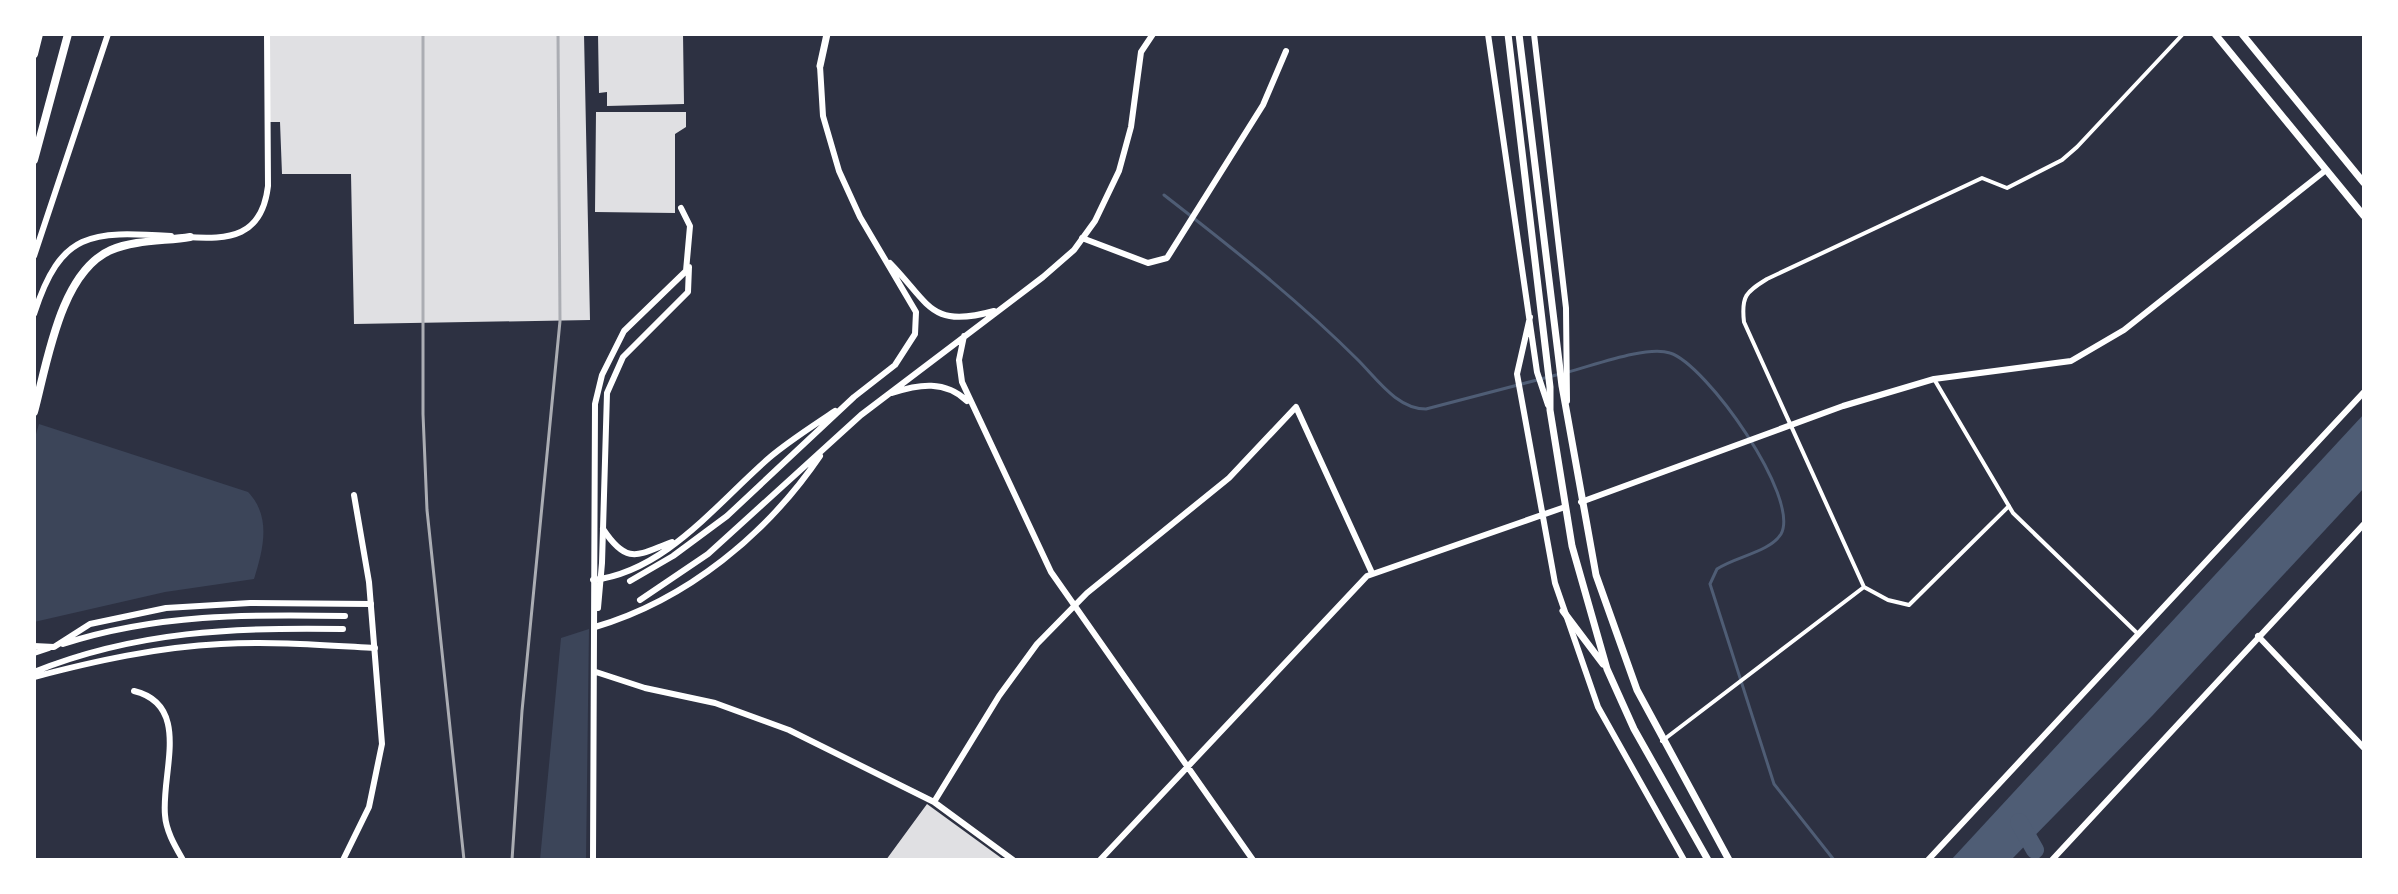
<svg xmlns="http://www.w3.org/2000/svg" width="2398" height="894" font-family="'DejaVu Sans',sans-serif">
<rect width="100%" height="100%" fill="#2d3142"/>
<path fill="#3c4559" d="M39,424L248,492C272,517 263,550 254,579L165,592L34,622V441Z
M589,629L586,860H540L561,638Z"/>
<path fill="#4f5d75" d="M2364,414V488L2152,716L2011,860H1951Z"/>
<g fill="none" stroke-linecap="round" stroke-linejoin="round">
<path stroke="#4f5d75" stroke-width="3" d="M1164,195C1231,247 1298,300 1358,360C1377,379 1397,409 1426,409L1560,374
M1568,372C1592,366 1647,345 1670,353C1706,364 1801,498 1781,534C1770,552 1734,557 1717,569L1710,584L1774,784L1834,860"/>
<path stroke="#4f5d75" stroke-width="18" d="M2019,822L2035,850"/>
</g>
<path fill="#e0e0e3" d="M266,34H584L590,320L354,324L351,174H282L280,122H266Z
M598,34H683L684,104L607,106V92L599,93Z
M596,112H686V127L675,134V213L595,212Z
M927,804L1004,860H886Z"/>
<g fill="none" stroke-linecap="round" stroke-linejoin="round">
<path stroke="#fff" stroke-width="4" d="M1934,379L2013,513L2137,633
M2009,506L1909,605L1888,600L1864,587L1744,322C1741,296 1746,292 1767,279L1982,178L2007,188L2062,160L2077,147L2182,35
M1662,741L1864,587"/>
<path stroke="#fff" stroke-width="6" d="M1082,238L1148,263L1167,258L1263,105L1286,51
M598,608L602,563L607,393L623,357L688,292L689,267
M2258,636L2364,748
M596,672L645,688L715,703L789,730L934,802L1013,860
M134,691C192,705 161,773 165,815C166,831 175,846 183,860
M934,802L999,696L1037,644L1087,593L1229,478L1296,407L1372,573
M343,860L369,807L382,744L369,582L354,495
M593,860L595,404L602,375L624,331L686,271L690,226L681,208
M1928,860L2364,392
M2052,860L2364,524"/>
<path stroke="#fff" stroke-width="6" d="M1488,34L1537,372L1548,405
M1534,34L1566,308L1567,401
M186,237C230,240 262,237 268,186L267,34
M34,256L108,34
M890,263C930,304 930,329 994,311
M34,314C61,231 90,231 171,236
M1530,317L1517,374L1555,583L1598,707L1684,860
M964,336L959,360L962,382L1051,572L1253,860
M892,393C919,384 945,380 967,401
M1581,502L1843,406L1934,379L2071,361L2124,330L2326,170
M603,529C628,567 639,554 672,542
M593,580C665,572 717,503 769,458C789,441 813,426 835,411
M630,581L673,556L727,516L854,397L895,365L915,334L916,312L860,217L839,171L823,116L820,66
M640,600L708,554L861,415L1043,277L1074,250L1095,221L1119,171L1131,127L1141,52L1153,34
M595,627C687,600 767,534 820,456
M63,644C155,614 249,614 345,616
M34,646L54,647L90,624L166,608L250,603L371,604
M34,653L49,648
M34,672C135,631 236,627 343,629
M34,677C95,661 158,647 221,644C272,641 323,645 375,648
M1100,860L1367,576L1565,507"/>
<path stroke="#fff" stroke-width="7" d="M2215,34L2364,216
M2242,34L2364,183
M820,66L827,34"/>
<path stroke="#fff" stroke-width="7" d="M1508,34L1550,387V410L1572,546L1607,669L1634,729L1708,860
M1519,34L1562,386L1596,575L1637,690L1729,860
M1563,611L1603,664"/>
<path stroke="#fff" stroke-width="8" d="M34,54L39,34
M34,160L68,34
M34,412C47,364 60,272 111,250C134,240 166,241 190,237"/>
<path stroke="#abadb3" stroke-width="3" d="M423,34V414L427,510L464,860
M512,860L522,711L560,321L558,34"/>
</g>
<rect width="2398" height="894" fill="none" stroke="#ffffff" stroke-width="72"/>
</svg>
